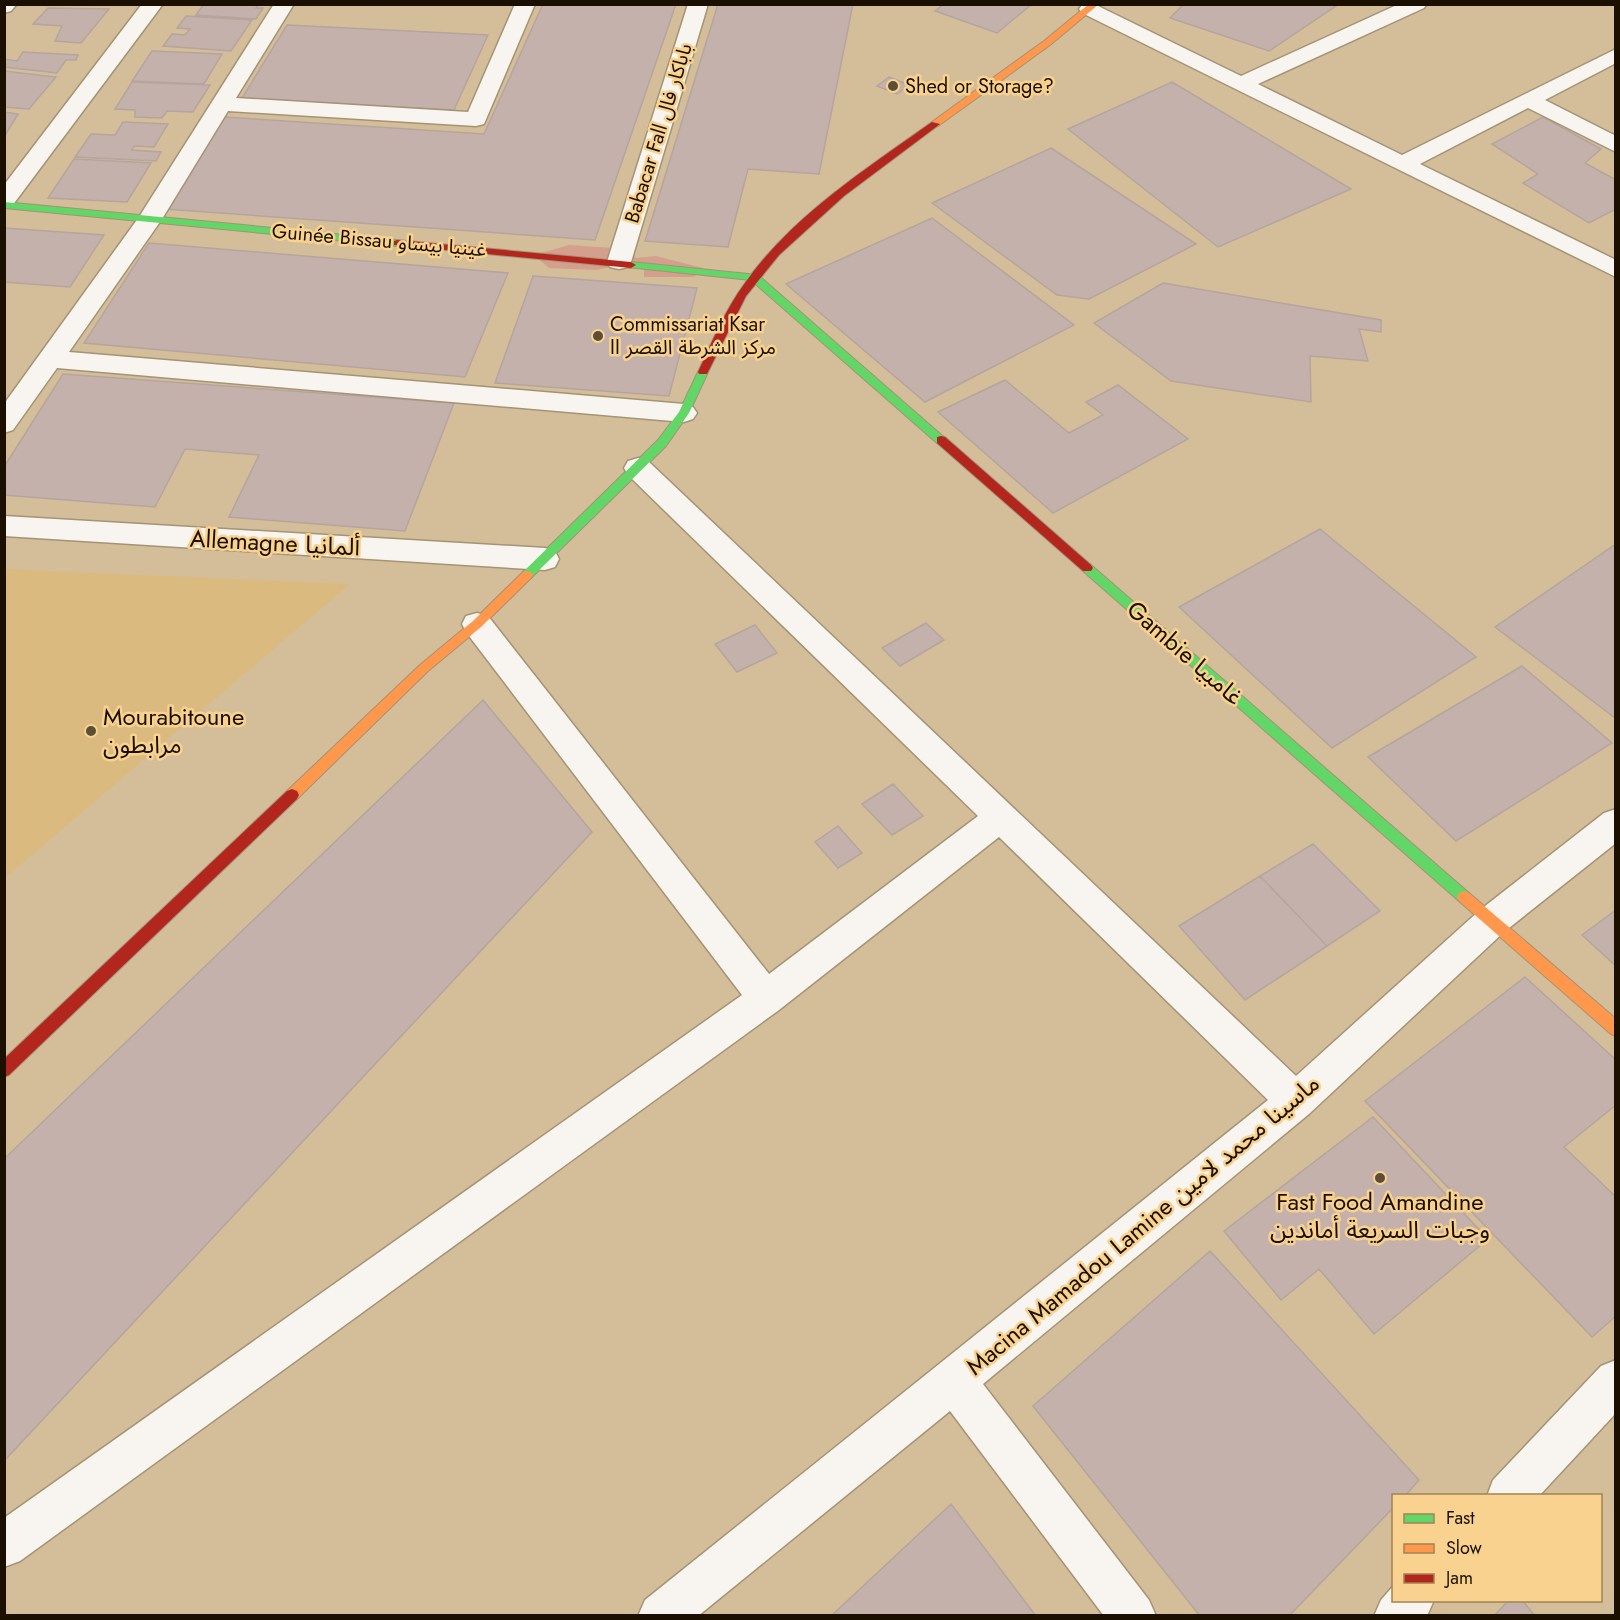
<svg xmlns="http://www.w3.org/2000/svg" width="1620" height="1620" font-family="Jost,'Noto Sans Arabic',sans-serif">
<rect width="100%" height="100%" fill="#d3be99"/>
<path fill="#dbba80" d="M5,569L350,584L5,878Z"/>
<path fill="#d59f8e" d="M627,242L636,258L656,256L703,268L694,277H644V266L621,265L596,270L549,268L534,255L569,245L614,248Z"/>
<path fill="#c4b1ab" stroke="#b6a49d" stroke-width="1.5" d="M204,4H259L256,8H263L256,19L196,15Z
M543,4H676L595,240L165,209L224,117L484,134Z
M718,4H853L819,174L748,169L728,247L645,241Z
M944,4H1032L997,33L935,11Z
M1184,4H1339L1269,51L1170,18Z
M48,8L109,9L81,43L55,41L62,26L33,24Z
M186,16L252,20L231,51L163,46L172,34L185,35L190,29L177,28Z
M287,25L488,35L454,110L242,98Z
M152,51L222,54L204,84L132,81Z
M23,52L78,55L76,60H66L57,73L4,67V59L17,61Z
M4,71L56,77L29,109L4,107Z
M889,77L909,85L897,94L877,86Z
M132,82L210,85L193,112L167,111L162,118L135,117V110L115,109Z
M1172,82L1351,189L1218,247L1068,129Z
M4,112L18,114L4,137Z
M1543,117L1601,149L1585,163L1616,180V209L1589,223L1523,183L1538,174L1492,144Z
M123,122L168,124L154,147L134,146L132,150L161,152L156,161L75,157L91,134L115,135Z
M1051,148L1196,244L1089,299L1057,295L932,203Z
M74,159L151,163L127,202L48,198Z
M932,218L1074,325L925,402L786,284Z
M4,228L104,235L70,287L4,282Z
M149,243L508,273L465,377L84,343Z
M533,276L697,288L669,396L495,383Z
M1163,283L1381,320V332L1359,329L1368,361L1310,356L1311,402L1171,381L1094,323Z
M63,374L454,403L405,531L229,517L259,455L185,449L155,507L4,495V467Z
M1005,380L1069,433L1103,415L1086,402L1118,385L1188,439L1053,513L938,412Z
M1320,529L1476,657L1332,748L1179,607Z
M1616,544V716L1614,717L1495,627Z
M926,623L944,640L900,666L882,648Z
M755,625L777,653L737,672L715,644Z
M1522,666L1612,743L1456,841L1368,757Z
M483,700L592,832L4,1461V1159Z
M893,784L923,816L892,835L862,804Z
M838,826L862,853L838,868L815,842Z
M1313,844L1380,911L1327,946L1260,876Z
M1260,876L1327,946L1245,1000L1179,926Z
M1616,910V966L1582,935Z
M1525,977L1616,1060V1105L1564,1147L1616,1197V1316L1592,1337L1365,1101Z
M1373,1117L1488,1239L1374,1334L1319,1269L1281,1300L1224,1231Z
M1210,1251L1419,1480L1405,1496H1394V1507L1289,1616H1200L1033,1406Z
M951,1504L1036,1616H831Z
M1509,1600H1522L1535,1616H1494Z"/>
<g fill="none" stroke-linecap="round" stroke-linejoin="round">
<defs>
<path id="street" d="M4,4H17L11,11L4,13Z
M142,4H163L12,206L4,208V185Z
M274,4H294L236,98L468,112L515,4H535L484,124L476,126L228,111L162,219L69,352L684,404L693,407L697,413L693,419L684,422L57,368L13,430L4,433V404L139,217Z
M688,4H708L631,262L628,267L619,269L610,267L607,262Z
M1399,4H1427L1424,8L1258,84L1402,155L1616,49V63L1545,100L1616,136V152L1528,108L1420,164L1616,260V277L1082,13L1079,9L1083,4L1096,5L1241,76Z
M638,458L648,461L1296,1076L1480,910L1604,813L1616,809V843L1504,932L1309,1114L983,1384L1149,1600L1156,1616H1104L950,1411L698,1616H638L645,1600L1268,1100L999,837L779,1010L20,1561L4,1567V1518L742,995L466,632L462,624L466,616L477,613L488,616L769,974L978,816L628,475L624,468L628,461Z
M4,516L545,548L555,551L559,559L555,567L545,570L4,536Z
M1616,1360V1413L1539,1496H1487L1493,1480L1601,1366Z
M1394,1585V1600H1434L1427,1616H1374L1381,1600Z"/>
<path id="fast" d="M4,202L397,240L402,243L397,246L4,208Z
M631,262L758,275L947,440L945,443H937L751,280L627,267V263Z
M703,368L708,372L689,413L666,446L531,578H523L521,575L523,572L658,440L679,412L698,372Z
M1087,564L1091,565L1469,893L1471,897L1469,901L1464,903L1459,901L1083,571L1081,568L1083,565Z"/>
<path id="slow" d="M1089,4H1099L1050,45L938,126H932V122L1044,41Z
M527,571L531,572L533,575L531,578L481,627L428,671L297,799H287L285,795L287,791L420,665L473,621L523,572Z
M1464,891L1469,893L1616,1019V1036L1611,1034L1459,901L1457,897L1459,893Z"/>
<path id="jam" d="M932,122L940,124L844,196L779,255L746,296L707,374H699L698,372C712,342 725,310 745,283C792,216 866,169 932,122Z
M397,240L631,262L636,265L631,268L394,245V241Z
M941,436L945,437L1091,565L1093,568L1091,571H1083L937,443V437Z
M292,789L297,791L299,795L297,799L9,1075L4,1077V1059L287,791Z"/>
</defs>
<use href="#street" stroke="#a49375" stroke-width="3"/>
<use href="#fast" stroke="#a49375" stroke-width="2"/>
<use href="#slow" stroke="#a49375" stroke-width="2"/>
<use href="#jam" stroke="#a49375" stroke-width="2"/>
<use href="#street" fill="#f8f5f0" fill-rule="evenodd"/>
<use href="#fast" fill="#63d668" fill-rule="evenodd"/>
<use href="#slow" fill="#ff974d" fill-rule="evenodd"/>
<use href="#jam" fill="#b3261e" fill-rule="evenodd"/>
</g>
<g fill="#5b4d36" stroke="#f8d28e" stroke-width="2">
<circle cx="893" cy="86" r="6"/>
<circle cx="598" cy="336" r="6"/>
<circle cx="91" cy="731" r="6"/>
<circle cx="1380" cy="1178" r="6"/>
</g>
<g text-anchor="middle" stroke-width="5" stroke-linejoin="round" paint-order="stroke">
<g font-size="20" fill="#1b1000" stroke="#f8d28e" text-anchor="start">
<text x="905" y="93">Shed or Storage?</text>
<text x="610" y="331">Commissariat Ksar<tspan x="610" dy="23">II مركز الشرطة القصر</tspan></text>
</g>
<g font-size="20" fill="#1b1000" stroke="#f8d28e">
<text transform="translate(658 133) rotate(-73)" y="7">Babacar Fall باباكار فال</text>
<text transform="translate(379 240) rotate(5)" y="7">Guinée Bissau غينيا بيساو</text>
</g>
<g font-size="24" fill="#1b1000" stroke="#f8d28e">
<text transform="translate(275 543) rotate(3)" y="8">Allemagne ألمانيا</text>
<text transform="translate(1185 653) rotate(41)" y="8">Gambie غامبيا</text>
<text transform="translate(1143 1225) rotate(-40)" y="8">Macina Mamadou Lamine ماسينا محمد لامين</text>
</g>
<g font-size="24" fill="#1b1000" stroke="#f8d28e" text-anchor="start">
<text x="103" y="725">Mourabitoune<tspan x="103" dy="28">مرابطون</tspan></text>
<text x="1380" y="1210" text-anchor="middle">Fast Food Amandine<tspan x="1380" dy="28">وجبات السريعة أماندين</tspan></text>
</g>
</g>
<rect width="1620" height="1620" fill="none" stroke="#1b1000" stroke-width="12"/>
<rect x="1392" y="1494" width="210" height="108" fill="#f8d28e" stroke="#a08455" stroke-width="1.5"/>
<rect x="1404" y="1514" width="30" height="9" fill="#63d668" stroke="#a08455" stroke-width="1.5"/>
<text x="1446" y="1524" font-size="18" fill="#1b1000">Fast</text>
<rect x="1404" y="1544" width="30" height="9" fill="#ff974d" stroke="#a08455" stroke-width="1.5"/>
<text x="1446" y="1554" font-size="18" fill="#1b1000">Slow</text>
<rect x="1404" y="1574" width="30" height="9" fill="#b3261e" stroke="#a08455" stroke-width="1.5"/>
<text x="1446" y="1584" font-size="18" fill="#1b1000">Jam</text>
</svg>
